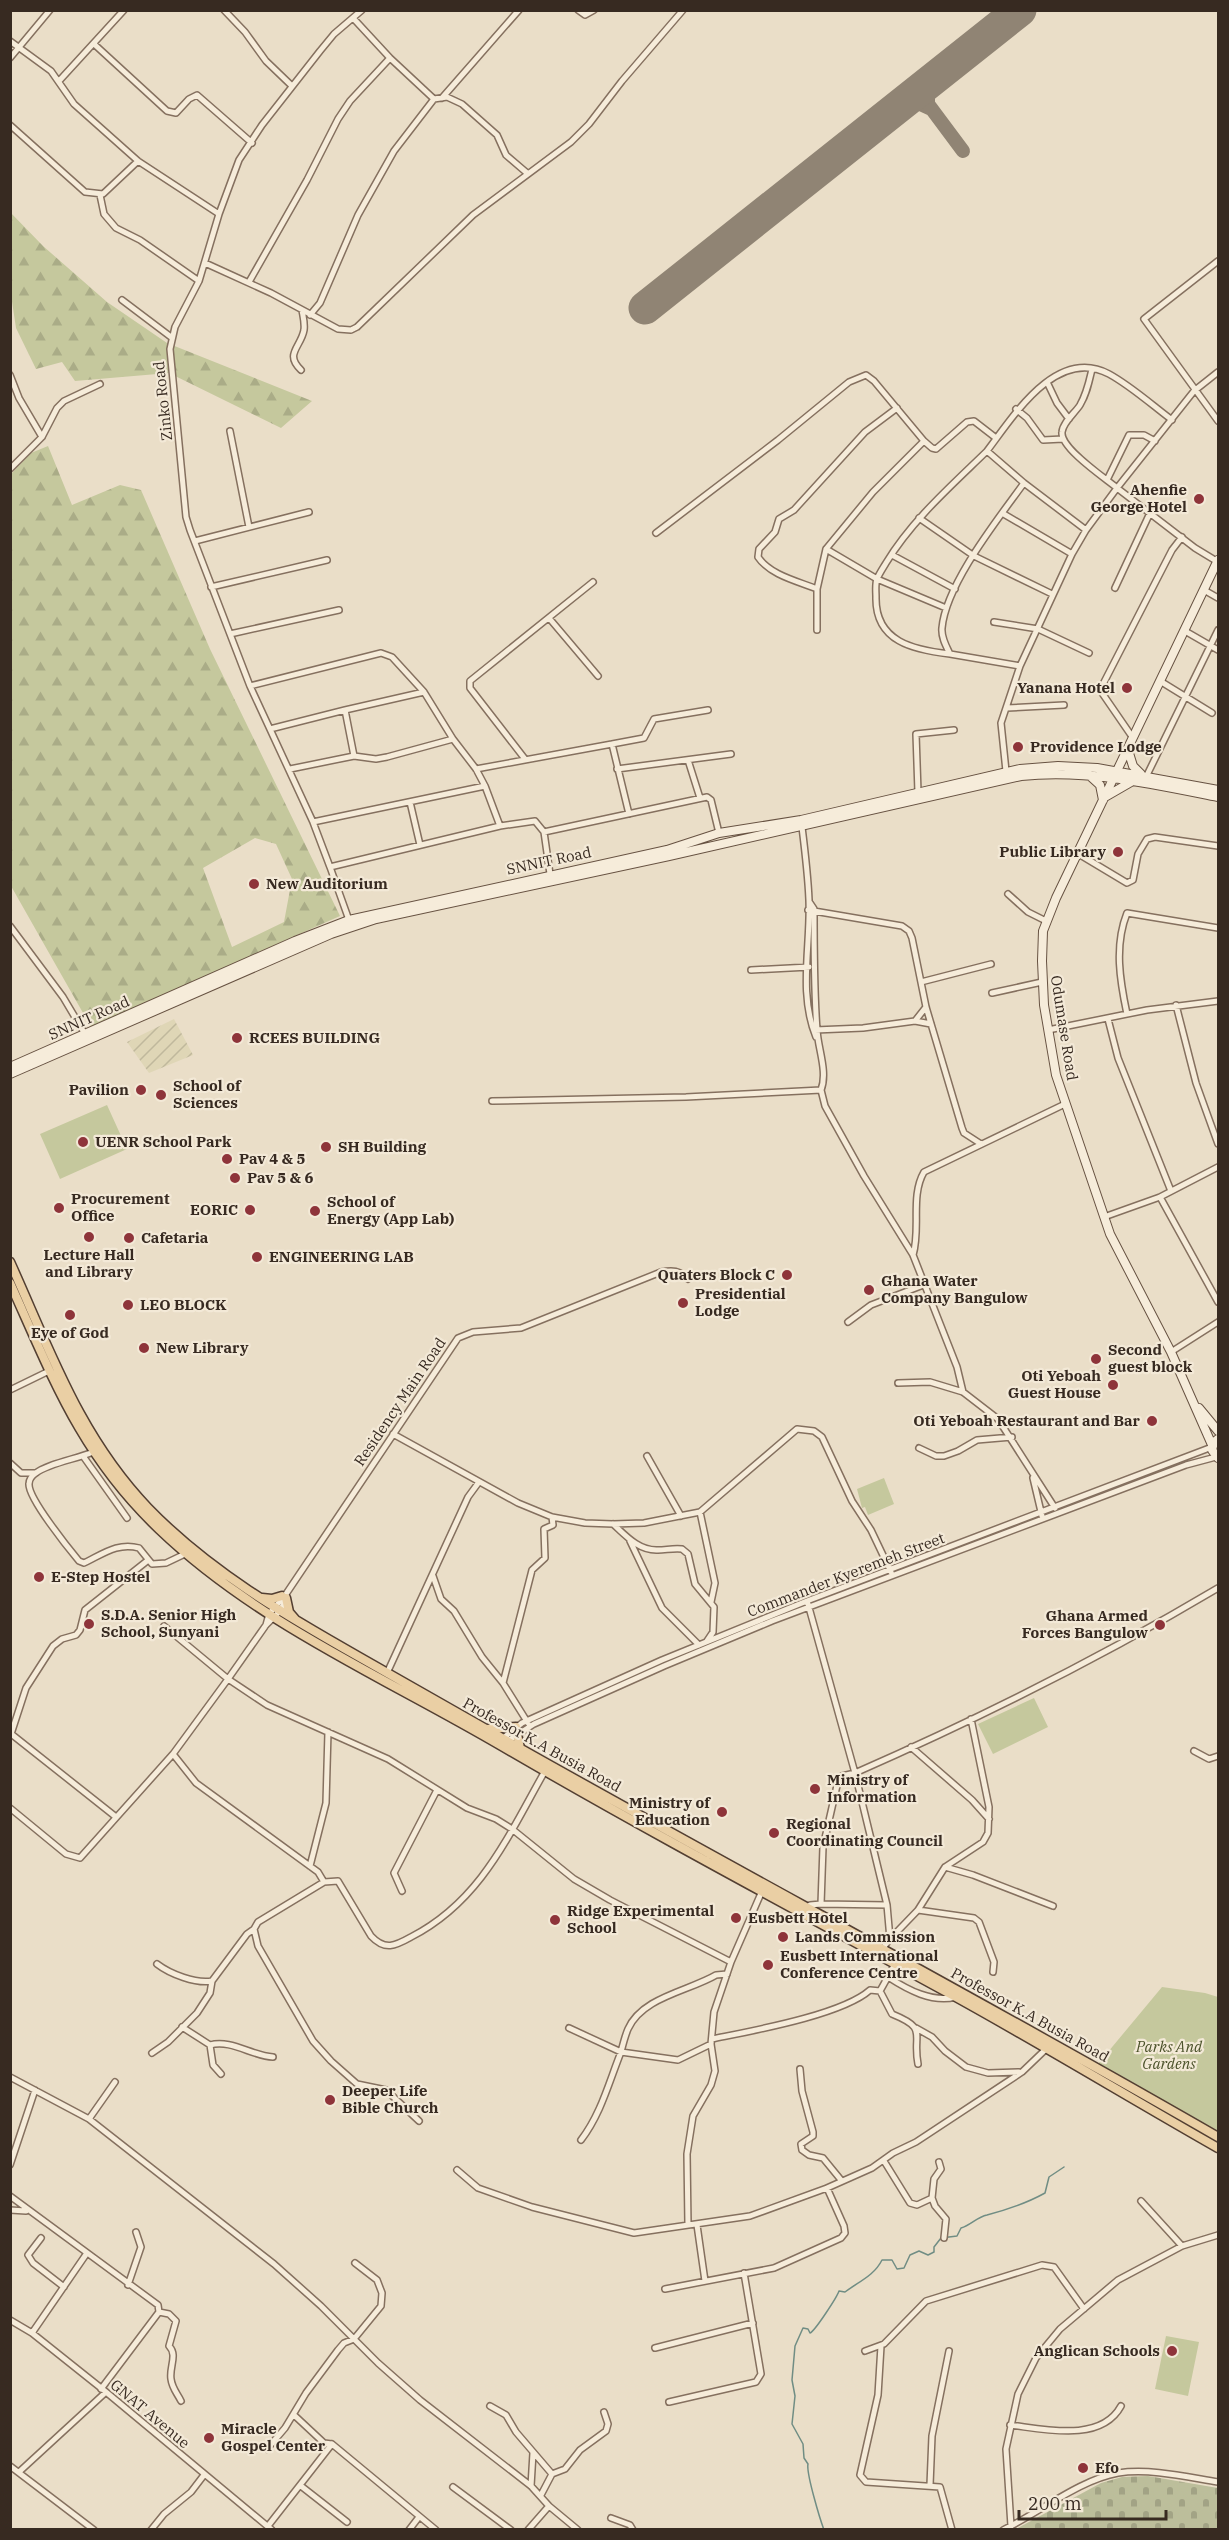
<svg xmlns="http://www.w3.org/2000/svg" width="1229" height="2540" font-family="'IBM Plex Serif',serif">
<defs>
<pattern id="farmland-furrows" width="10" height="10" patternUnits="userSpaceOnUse" patternTransform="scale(1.5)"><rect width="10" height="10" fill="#dfd6b6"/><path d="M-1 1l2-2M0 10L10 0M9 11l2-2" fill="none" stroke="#c0b89c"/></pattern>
<pattern id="forest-firs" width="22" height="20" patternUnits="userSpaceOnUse" patternTransform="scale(1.5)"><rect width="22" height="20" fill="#c5c89d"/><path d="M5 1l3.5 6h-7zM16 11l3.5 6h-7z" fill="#aaac87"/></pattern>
<pattern id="cemetery-stones" width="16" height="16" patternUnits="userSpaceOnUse" patternTransform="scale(1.5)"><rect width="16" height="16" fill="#bcbe9b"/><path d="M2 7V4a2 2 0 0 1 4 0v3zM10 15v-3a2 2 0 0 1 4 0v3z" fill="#a2a385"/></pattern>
</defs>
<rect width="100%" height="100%" fill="#eadec8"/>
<path fill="url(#farmland-furrows)" d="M174,1019L193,1055L149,1073L127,1042Z"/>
<path fill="#c5c89d" d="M107,1105L127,1149L60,1179L40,1134Z
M884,1478L894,1504L868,1515L865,1507L862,1508L857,1489Z
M1034,1698L1048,1727L993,1754L978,1724Z
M1162,1987L1205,1993L1218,1997V2142L1093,2070Z
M1166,2336L1199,2342L1188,2396L1155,2389Z"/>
<path fill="url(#forest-firs)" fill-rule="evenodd" d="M10,212L43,246L107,302L167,343L312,401L281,428L169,373L75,381L62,362L36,369L16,328L11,295Z
M48,446L72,505L120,485L141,490L210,649L340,916L91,1027L11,886V474L31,453ZM255,838L276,844L292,879L284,922L232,947L203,868Z"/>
<path fill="url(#cemetery-stones)" d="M1148,2476L1218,2488V2529H1016L1101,2483L1122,2477Z"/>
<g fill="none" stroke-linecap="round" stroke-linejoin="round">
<path stroke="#708d84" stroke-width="1.5" d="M824,2530C820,2519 806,2473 808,2464L804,2458L803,2444L792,2424L795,2396L792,2380L795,2346L803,2328L808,2329L810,2333C815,2331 837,2297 839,2291L845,2292C858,2282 874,2276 882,2260H892L897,2269L904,2268L910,2255L919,2251L928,2255L934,2252V2247L941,2238L957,2236L961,2228C971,2225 977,2217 987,2215C1006,2210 1027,2203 1045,2193L1049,2177L1064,2167"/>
<path stroke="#908474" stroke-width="14" d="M934,79L928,93V104L963,151
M900,106L918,103L931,109"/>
<path stroke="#908474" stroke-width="33" d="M645,308L1020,10"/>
<defs>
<path id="street" d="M224,10L245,32L266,61L292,86
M578,10L585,15L594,10
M353,18L390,58L434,99
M10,41L51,71L74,104L138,161L219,214
M94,44L167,111L176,113L189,99L197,95L252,143
M10,58L50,10
M59,81L124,10
M442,98L519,10
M10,125L85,192L103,194L138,161
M100,195L104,214L116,228L140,240L199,281
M1218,261L1144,319L1218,421
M205,263L271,293L338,329L351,330L357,327L473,215L571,142L589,124L622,81L683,10
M249,282L307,180L338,119L350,101L390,58
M122,300L171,337
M310,315L320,303L358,215L394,151L434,99L447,97L462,104L497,135L506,155L527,173
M1092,369C1089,382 1087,393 1080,405C1075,413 1063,422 1062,432C1060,448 1105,478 1117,488L1194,391L1218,372
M301,370C284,354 301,347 304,330C305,323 303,316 302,310
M10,375L19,398L42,437
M1047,382L1057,403L1069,419
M1016,409L1027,418L1043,440L1063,439
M230,431L249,527
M10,469L42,437L57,408L64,401L100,384
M1107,480L1129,435H1144L1155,441
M1002,513L1072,554
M919,518L974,556L1052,594
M1086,530L1024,483L987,451C1013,417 1056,346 1109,374C1131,386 1152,405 1172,420
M656,533L778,440L849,382L866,375L874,381L924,441
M195,541L309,512
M892,555L955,589
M211,587L327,560
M1115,588L1150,513
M817,589C797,581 770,575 758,557L759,549L775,532L779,519L794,510L865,432L897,408
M1204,590L1218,598
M946,608L877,579L826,549L873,492L924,441L932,448L936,449L967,422L974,421L996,438
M549,618L598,676
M994,622L1038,629L1089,653
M817,630V589L826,549
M1185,631L1218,650
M230,634L339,610
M950,654C914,650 875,642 876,597C876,592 875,584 877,579C879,574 883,568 886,563C912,520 951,486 987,451
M1020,666L950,654C946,646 941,637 942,628C946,584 998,519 1024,483
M1160,681L1212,713
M250,686L381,653L392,657L424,692
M1007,708L1064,705
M345,710L424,692L453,739
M270,729L345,710L354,756
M1133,738L1100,690L1172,550L1182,537
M612,744L644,738L654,719L708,710
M525,759L470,688V681L593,582
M688,760L700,798
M290,769L354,756L376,759L387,757L453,739L476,769L485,786
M476,769L612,744L629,814
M617,769L731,754
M1006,771L1001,723L1020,666L1072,554L1086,530L1117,488L1195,548L1218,562
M1147,775L1218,630
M918,792L916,734L954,730
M410,802L420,845
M313,822L250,686L190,530L186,517L170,349L175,327L199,281L219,214L239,160L262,125L320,51L334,34L362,10
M802,827C805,851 808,876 809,900C811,945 798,993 816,1037
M544,832L707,797L711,800L719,833
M1077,853L1127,883L1133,880L1138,854L1147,839L1155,837L1218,846
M330,867L313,822L485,786L500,826
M1008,894L1028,912L1046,921
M808,910L902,926L909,931L912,938L926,1007L962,1128L964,1133L981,1144
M349,920L330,867L500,826L535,821L544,832L550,874
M10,926L63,997L85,1034
M751,970L809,967
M921,982L991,964
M992,993L1042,982
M1176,1005L1196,1083L1218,1144
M1127,1014C1120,981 1114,946 1127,913L1218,928
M1108,1019L1118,1058L1171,1191
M915,1021L926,1007
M815,1030L863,1028L915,1021L931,1024
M1048,1030L1147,1010L1218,1001
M821,1090L825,1106L864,1176L913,1255L957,1367L963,1392
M492,1101L686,1097L821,1090C828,1072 818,1049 817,1030C814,990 814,950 814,909L810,903
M1160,1197L1218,1302
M1104,1217L1160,1197L1218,1167
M913,1255C921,1229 910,1196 924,1172L1065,1104
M848,1322L871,1305L926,1284
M1171,1352L1218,1322
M898,1383L930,1382L963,1392L998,1419L1055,1508
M10,1390L49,1371
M393,1434L518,1503L552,1517L585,1523L613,1524L644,1523L700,1512L797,1429L814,1431L822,1437L852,1501L871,1530L891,1572
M919,1448L936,1456H944L958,1451L977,1440L1012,1437
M93,1452C77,1459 49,1463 36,1473C33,1475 29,1479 29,1484C28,1498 69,1549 79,1561L84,1563C103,1554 118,1542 139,1548L152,1564L166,1563L187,1553
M83,1456L127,1518
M647,1456L681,1516
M10,1463L21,1473H35
M1033,1478L1042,1516
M700,1512L715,1583L711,1602
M613,1524C626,1536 639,1551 658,1550C666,1550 673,1548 682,1549L688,1554L695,1584L714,1607L713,1632L707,1641
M630,1541L662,1608L699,1645
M433,1576L441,1599L454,1611L482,1657L503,1683
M286,1599L280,1611L266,1625L228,1679L267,1705L388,1759L467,1808L496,1819L512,1829L574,1879L610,1900L731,1962
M266,1625L269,1614L286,1594L458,1338L473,1332L521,1328L661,1272C672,1270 680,1270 688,1279
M164,1626L228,1679L173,1754L196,1783L318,1872L324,1882L338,1881L371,1936C385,1951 395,1946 411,1937C481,1901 508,1836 545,1771
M387,1673L468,1497L479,1482
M528,1723L503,1683L531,1574L532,1570L545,1558L544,1529L553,1525L552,1517
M10,1733L116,1817
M11,1734L26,1688L53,1646L62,1639L76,1635L80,1630L85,1610L147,1561
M501,1740L522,1723L662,1660L807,1601L1212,1447
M506,1742L534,1724L664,1666L772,1621L1186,1465L1216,1457
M911,1747L972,1800L989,1819
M1194,1751L1209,1759L1218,1756
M10,1808L66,1854L80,1858L173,1754
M310,1866L326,1803L328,1732
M945,1867L973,1875L1053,1906
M324,1882L258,1922L254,1929L258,1946L313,2041L331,2061L357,2084L386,2090L419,2121
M402,1891L394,1873L437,1790
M821,1904L887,1905
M808,1908L810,1905L821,1904L823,1847L838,1781L842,1776L855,1773L808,1604
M918,1910L974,1918L979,1922L994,1962L993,1972
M890,1939L918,1910L945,1867L983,1842L988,1833L989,1807L971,1719
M882,1949L890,1939L887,1905L855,1773C980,1718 1102,1657 1218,1588
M157,1964C170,1974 196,1984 212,1981
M888,1977C908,1990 932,2003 956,1997
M880,1991L892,2014C929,2029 912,2033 918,2064
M182,2027L210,2045L213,2065L221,2074
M569,2028L621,2052C623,2044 625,2036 628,2029C642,1997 689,1991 716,1975L727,1974
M916,2028L932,2037L945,2051L966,2067L988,2073L1019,2072
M712,2039C751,2031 842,2015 870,1990L880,1991L895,1964
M210,2045C231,2039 252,2056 273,2057
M152,2053L168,2042L197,2013L210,1993L212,1981L247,1934L254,1929
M800,2069L802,2091L813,2132V2136L801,2144L802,2150L809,2155L823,2158L841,2180
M10,2077L89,2119L274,2264L321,2306L378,2363L420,2400L531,2486L549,2506L528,2530
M89,2119L115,2082
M581,2140C601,2114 609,2082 621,2052L678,2060L711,2044
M884,2161L910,2203L917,2205L932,2198L934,2179L941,2169L939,2162
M10,2165L35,2090
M457,2170L478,2188L532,2207L634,2233L750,2216L827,2188L872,2168L893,2153L916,2142L1022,2072L1046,2049
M10,2196L158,2305L159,2312
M932,2198L935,2206L946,2219L944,2238
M1141,2201L1182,2246
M10,2210L26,2211
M688,2225L687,2154L693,2116L711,2085L715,2071L711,2044L714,2012L731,1962L762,1891
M697,2225L705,2281
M41,2238L28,2255L33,2263L64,2287
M128,2285L141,2247L136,2232
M665,2289L774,2268L841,2238L845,2233L844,2226L827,2188
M159,2312L169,2314L176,2321L169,2346C178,2355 169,2367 171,2379C172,2388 177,2393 181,2401
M10,2320L32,2333L106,2392L272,2530
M32,2333L87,2253
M881,2346L878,2395L860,2475L866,2482L940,2487L952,2530
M655,2348L753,2323
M865,2351L884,2344L926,2301L1042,2265L1054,2267L1084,2309
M101,2389L159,2312
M669,2402L756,2382L761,2374L744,2273
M490,2406L506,2415L516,2432L552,2474L541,2495
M294,2415L324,2443L332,2444L436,2530
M1010,2425C1044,2429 1101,2443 1121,2406
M267,2449L285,2428L306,2393L338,2350L344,2343L354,2339L381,2306L382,2293L377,2280L355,2263
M10,2466L94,2530
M19,2472L106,2392
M552,2474L565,2469L580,2450L606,2431L608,2424L604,2412
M930,2485L932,2436L949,2351
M301,2486L347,2522
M531,2486L533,2453
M453,2487L511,2530
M549,2506L578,2530
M611,2518L630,2525L633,2530
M268,2526L332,2444
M1011,2526L1006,2449L1018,2394L1036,2358L1060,2329L1118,2280L1182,2246L1218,2235
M151,2530L164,2514L191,2492L204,2475
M409,2530L419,2517
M1003,2530C1039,2513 1079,2480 1118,2473C1150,2468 1187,2477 1218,2482"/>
<path id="secondary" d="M1128,750L1133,766L1141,774
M1089,775L1100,785L1103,800
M1105,797L1131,782
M10,1067L295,941L349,920L667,850L719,833L801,820L1020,769L1058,766L1097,768L1218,790
M10,1074L331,934L376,919L669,856L1021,776C1088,769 1153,784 1218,797
M1199,1408L1218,1431
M1218,1439L1214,1442L1212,1450L1218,1458
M1212,1445L1171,1352L1110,1234L1056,1075L1044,1005L1042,961L1043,931L1056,898L1218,560"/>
<path id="primary" d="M10,1262C50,1350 79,1436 148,1508C209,1571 285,1615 361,1658C412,1687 463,1716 514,1745C748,1877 986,2003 1218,2137
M10,1283C53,1378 81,1455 159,1529C257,1623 384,1677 500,1745C649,1832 802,1913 954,1996C1043,2045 1130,2098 1218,2148
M262,1598L272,1599L282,1596
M286,1598L289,1612L295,1619
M487,1729L516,1727
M517,1734L520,1748"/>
</defs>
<use href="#street" stroke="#85705f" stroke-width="8"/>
<use href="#secondary" stroke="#675242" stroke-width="10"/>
<use href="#primary" stroke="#533f32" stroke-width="11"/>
<use href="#street" stroke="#f6ecda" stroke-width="5"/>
<use href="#secondary" stroke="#f6ecda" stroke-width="8"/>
<use href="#primary" stroke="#eacfa4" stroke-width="8"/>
</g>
<g fill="#8e343a" stroke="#f3e9d7" stroke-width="2">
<circle cx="1199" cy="499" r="6"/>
<circle cx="1127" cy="688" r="6"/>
<circle cx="1018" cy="747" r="6"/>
<circle cx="1118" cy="852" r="6"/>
<circle cx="254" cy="884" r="6"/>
<circle cx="237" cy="1038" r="6"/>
<circle cx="141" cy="1090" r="6"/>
<circle cx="161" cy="1095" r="6"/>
<circle cx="83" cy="1142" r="6"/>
<circle cx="326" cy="1147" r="6"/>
<circle cx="227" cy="1159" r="6"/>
<circle cx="235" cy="1178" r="6"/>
<circle cx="59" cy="1208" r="6"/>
<circle cx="250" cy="1210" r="6"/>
<circle cx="315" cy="1211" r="6"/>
<circle cx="89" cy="1237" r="6"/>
<circle cx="129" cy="1238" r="6"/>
<circle cx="257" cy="1257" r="6"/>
<circle cx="787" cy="1275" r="6"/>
<circle cx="869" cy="1290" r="6"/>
<circle cx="683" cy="1303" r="6"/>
<circle cx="128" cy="1305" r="6"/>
<circle cx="70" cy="1315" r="6"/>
<circle cx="144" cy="1348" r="6"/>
<circle cx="1096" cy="1359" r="6"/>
<circle cx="1113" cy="1385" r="6"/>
<circle cx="1152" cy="1421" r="6"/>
<circle cx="39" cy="1577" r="6"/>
<circle cx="89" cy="1624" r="6"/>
<circle cx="1160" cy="1625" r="6"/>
<circle cx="815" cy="1789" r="6"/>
<circle cx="722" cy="1812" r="6"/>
<circle cx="774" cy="1833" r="6"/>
<circle cx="736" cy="1918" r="6"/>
<circle cx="555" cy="1920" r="6"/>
<circle cx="783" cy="1937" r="6"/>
<circle cx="768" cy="1965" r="6"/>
<circle cx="330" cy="2100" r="6"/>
<circle cx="1172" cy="2351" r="6"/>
<circle cx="209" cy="2438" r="6"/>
<circle cx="1083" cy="2468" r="6"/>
</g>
<g text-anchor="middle" stroke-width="4.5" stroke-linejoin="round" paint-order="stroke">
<g font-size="15" fill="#372a21" stroke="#f3e9d7">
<text transform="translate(163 401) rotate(-96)" y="5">Zinko Road</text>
<text transform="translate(549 861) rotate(-12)" y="5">SNNIT Road</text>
<text transform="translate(89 1018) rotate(-24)" y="5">SNNIT Road</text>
<text transform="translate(1064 1028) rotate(81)" y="5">Odumase Road</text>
<text transform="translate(400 1402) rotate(-56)" y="5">Residency Main Road</text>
<text transform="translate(846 1575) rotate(-21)" y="5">Commander Kyeremeh Street</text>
<text transform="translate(542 1745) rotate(29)" y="5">Professor K.A Busia Road</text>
<text transform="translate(1030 2015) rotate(29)" y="5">Professor K.A Busia Road</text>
<text transform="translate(150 2414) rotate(40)" y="5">GNAT Avenue</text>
</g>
<g font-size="15" font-weight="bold" fill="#372a21" stroke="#f3e9d7" text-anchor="start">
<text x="1187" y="495" text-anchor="end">Ahenfie<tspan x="1187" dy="17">George Hotel</tspan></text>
<text x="1115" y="693" text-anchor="end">Yanana Hotel</text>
<text x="1030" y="752">Providence Lodge</text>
<text x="1106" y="857" text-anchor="end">Public Library</text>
<text x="266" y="889">New Auditorium</text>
<text x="249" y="1043">RCEES BUILDING</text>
<text x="173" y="1091">School of<tspan x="173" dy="17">Sciences</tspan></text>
<text x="129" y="1095" text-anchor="end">Pavilion</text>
<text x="95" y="1147">UENR School Park</text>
<text x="338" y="1152">SH Building</text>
<text x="239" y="1164">Pav 4 &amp; 5</text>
<text x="247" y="1183">Pav 5 &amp; 6</text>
<text x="71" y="1204">Procurement<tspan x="71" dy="17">Office</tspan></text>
<text x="327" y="1207">School of<tspan x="327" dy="17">Energy (App Lab)</tspan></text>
<text x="238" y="1215" text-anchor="end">EORIC</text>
<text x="141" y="1243">Cafetaria</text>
<text x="89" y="1260" text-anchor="middle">Lecture Hall<tspan x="89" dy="17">and Library</tspan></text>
<text x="269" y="1262">ENGINEERING LAB</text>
<text x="775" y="1280" text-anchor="end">Quaters Block C</text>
<text x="881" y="1286">Ghana Water<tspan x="881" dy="17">Company Bangulow</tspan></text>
<text x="695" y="1299">Presidential<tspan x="695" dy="17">Lodge</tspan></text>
<text x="140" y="1310">LEO BLOCK</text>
<text x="70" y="1338" text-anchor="middle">Eye of God</text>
<text x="156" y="1353">New Library</text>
<text x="1108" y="1355">Second<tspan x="1108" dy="17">guest block</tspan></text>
<text x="1101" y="1381" text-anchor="end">Oti Yeboah<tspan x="1101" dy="17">Guest House</tspan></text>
<text x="1140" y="1426" text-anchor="end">Oti Yeboah Restaurant and Bar</text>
<text x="51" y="1582">E-Step Hostel</text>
<text x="101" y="1620">S.D.A. Senior High<tspan x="101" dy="17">School, Sunyani</tspan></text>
<text x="1148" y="1621" text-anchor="end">Ghana Armed<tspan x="1148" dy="17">Forces Bangulow</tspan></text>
<text x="827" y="1785">Ministry of<tspan x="827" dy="17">Information</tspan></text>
<text x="710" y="1808" text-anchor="end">Ministry of<tspan x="710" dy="17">Education</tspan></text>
<text x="786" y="1829">Regional<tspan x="786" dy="17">Coordinating Council</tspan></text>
<text x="567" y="1916">Ridge Experimental<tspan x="567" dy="17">School</tspan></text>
<text x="748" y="1923">Eusbett Hotel</text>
<text x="795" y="1942">Lands Commission</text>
<text x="780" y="1961">Eusbett International<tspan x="780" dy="17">Conference Centre</tspan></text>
<text x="342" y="2096">Deeper Life<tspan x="342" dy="17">Bible Church</tspan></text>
<text x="1160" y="2356" text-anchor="end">Anglican Schools</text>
<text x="221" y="2434">Miracle<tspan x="221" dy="17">Gospel Center</tspan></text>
<text x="1095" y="2473">Efo</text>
</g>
<g font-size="15" font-style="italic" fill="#4a5129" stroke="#f3e9d7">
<text x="1169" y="2052">Parks And<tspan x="1169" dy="17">Gardens</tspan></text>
</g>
</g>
<rect width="1229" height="2540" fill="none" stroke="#372a21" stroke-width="24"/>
<path d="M1019 2510v9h147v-9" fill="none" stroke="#372a21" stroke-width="3"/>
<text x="1028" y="2510" font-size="18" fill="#372a21" stroke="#f3e9d7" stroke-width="4.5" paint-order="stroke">200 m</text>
</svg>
